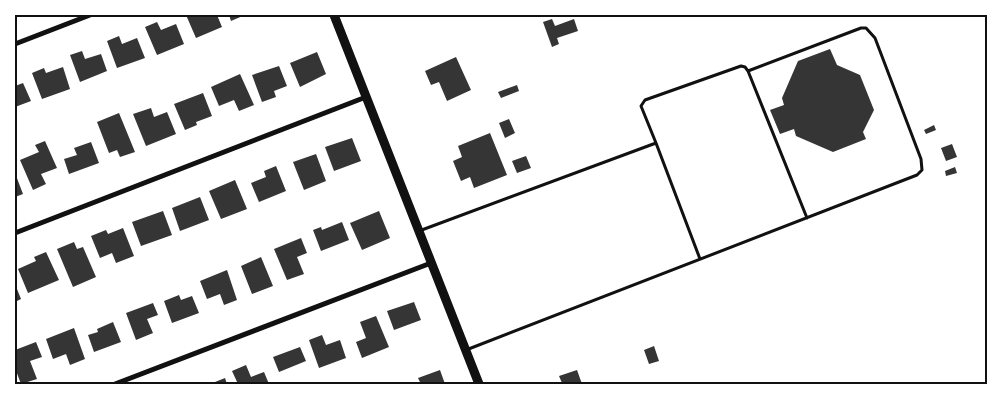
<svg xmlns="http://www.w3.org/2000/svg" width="1002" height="399" font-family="Poppins,sans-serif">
<rect width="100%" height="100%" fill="#fff"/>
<path fill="#353535" d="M186,15H217L222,27L196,38Z
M229,15H245L231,21Z
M552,19L555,26L574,19L578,31L557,38L559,44L552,47L543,22Z
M157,22L161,30L176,24L184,44L157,55L145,27Z
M119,36L122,44L137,38L145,58L117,68L107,41Z
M830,49L837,65L860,75L874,110L863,132L866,139L833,152L796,136L794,129L780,134L770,110L784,105L782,98L798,61Z
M82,51L85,59L101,54L107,71L80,82L70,55Z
M317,52L326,74L300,87L290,63Z
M456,57L471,90L447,101L439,82L431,85L425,71Z
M279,66L287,86L274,91L276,97L262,102L252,75Z
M63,67L70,89L42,99L32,73L44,68L46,73Z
M240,74L254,105L239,111L234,100L219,106L211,87Z
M23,83L31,101L15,107V86Z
M517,85L519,91L501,98L498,92Z
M203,93L212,116L196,122L197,125L185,130L174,104Z
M151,108L154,117L167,112L176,134L146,146L133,114Z
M119,113L135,152L120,157L117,150L109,153L97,122Z
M509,119L515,133L505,138L499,123Z
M934,125L936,130L926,134L924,130Z
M490,133L507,175L474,188L470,177L461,181L453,161L462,157L458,146Z
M352,138L361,161L334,171L325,147Z
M45,141L57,168L41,174L46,184L33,190L20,160L39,152L35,145Z
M91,142L99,163L69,174L64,159L77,155L74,148Z
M952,144L957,157L946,161L941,148Z
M316,154L326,181L304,190L293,162Z
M526,156L531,168L517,173L512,161Z
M276,166L286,191L259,202L251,183L266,177L264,171Z
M955,167L957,173L946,176L945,171Z
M15,173L23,194L15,197Z
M235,180L247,209L221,219L209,191Z
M200,197L209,220L180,231L172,208Z
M163,211L172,235L141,246L132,222Z
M379,211L390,238L362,250L350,223Z
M342,222L349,240L321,251L313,230L321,227L322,230Z
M123,228L134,256L116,263L112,253L100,258L91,236L106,230L108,234Z
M301,238L307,253L297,257L304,274L287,280L274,249Z
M74,242L77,249L83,247L96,277L73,287L57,249Z
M46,252L59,280L28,293L18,269L36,261L34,257Z
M261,257L273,286L252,294L241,266Z
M227,270L237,300L224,305L220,294L207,299L200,281Z
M15,284L21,299L15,302Z
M179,295L181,300L192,296L199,313L172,323L164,301Z
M414,302L421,320L394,330L387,311Z
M153,303L158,315L147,319L153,333L136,340L126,313Z
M376,316L389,347L362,358L356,342L366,338L360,322Z
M113,322L121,342L94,352L88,335L98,332L97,329Z
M74,328L85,359L70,365L66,354L53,359L46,339Z
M322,335L326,345L340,340L346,358L319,368L309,340Z
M36,342L42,357L30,361L37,379L21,384L15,368V350Z
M654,346L659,361L649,364L644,350Z
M300,347L306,361L279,372L273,357Z
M246,365L251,377L264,372L269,384H238L232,371Z
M440,370L445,384H421L418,378Z
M577,370L582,384H559L562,383L559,376Z
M225,378L227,384H210Z"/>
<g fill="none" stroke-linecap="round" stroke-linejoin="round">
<path stroke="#111" stroke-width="3" d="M656,143L641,106L645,100L741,66L745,67L748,71L807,218
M419,231L656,143L700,259
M466,350L917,175L922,170L921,159L875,38L866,28H861L748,71"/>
<path stroke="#111" stroke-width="5" d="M15,44L90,15
M15,233L366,97
M115,384L431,263"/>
<path stroke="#111" stroke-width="9" d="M334,15L479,384"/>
</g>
<rect width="1002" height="399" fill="none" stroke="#ffffff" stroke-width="32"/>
<rect x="16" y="16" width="970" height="367" fill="none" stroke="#111" stroke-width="2"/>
</svg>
